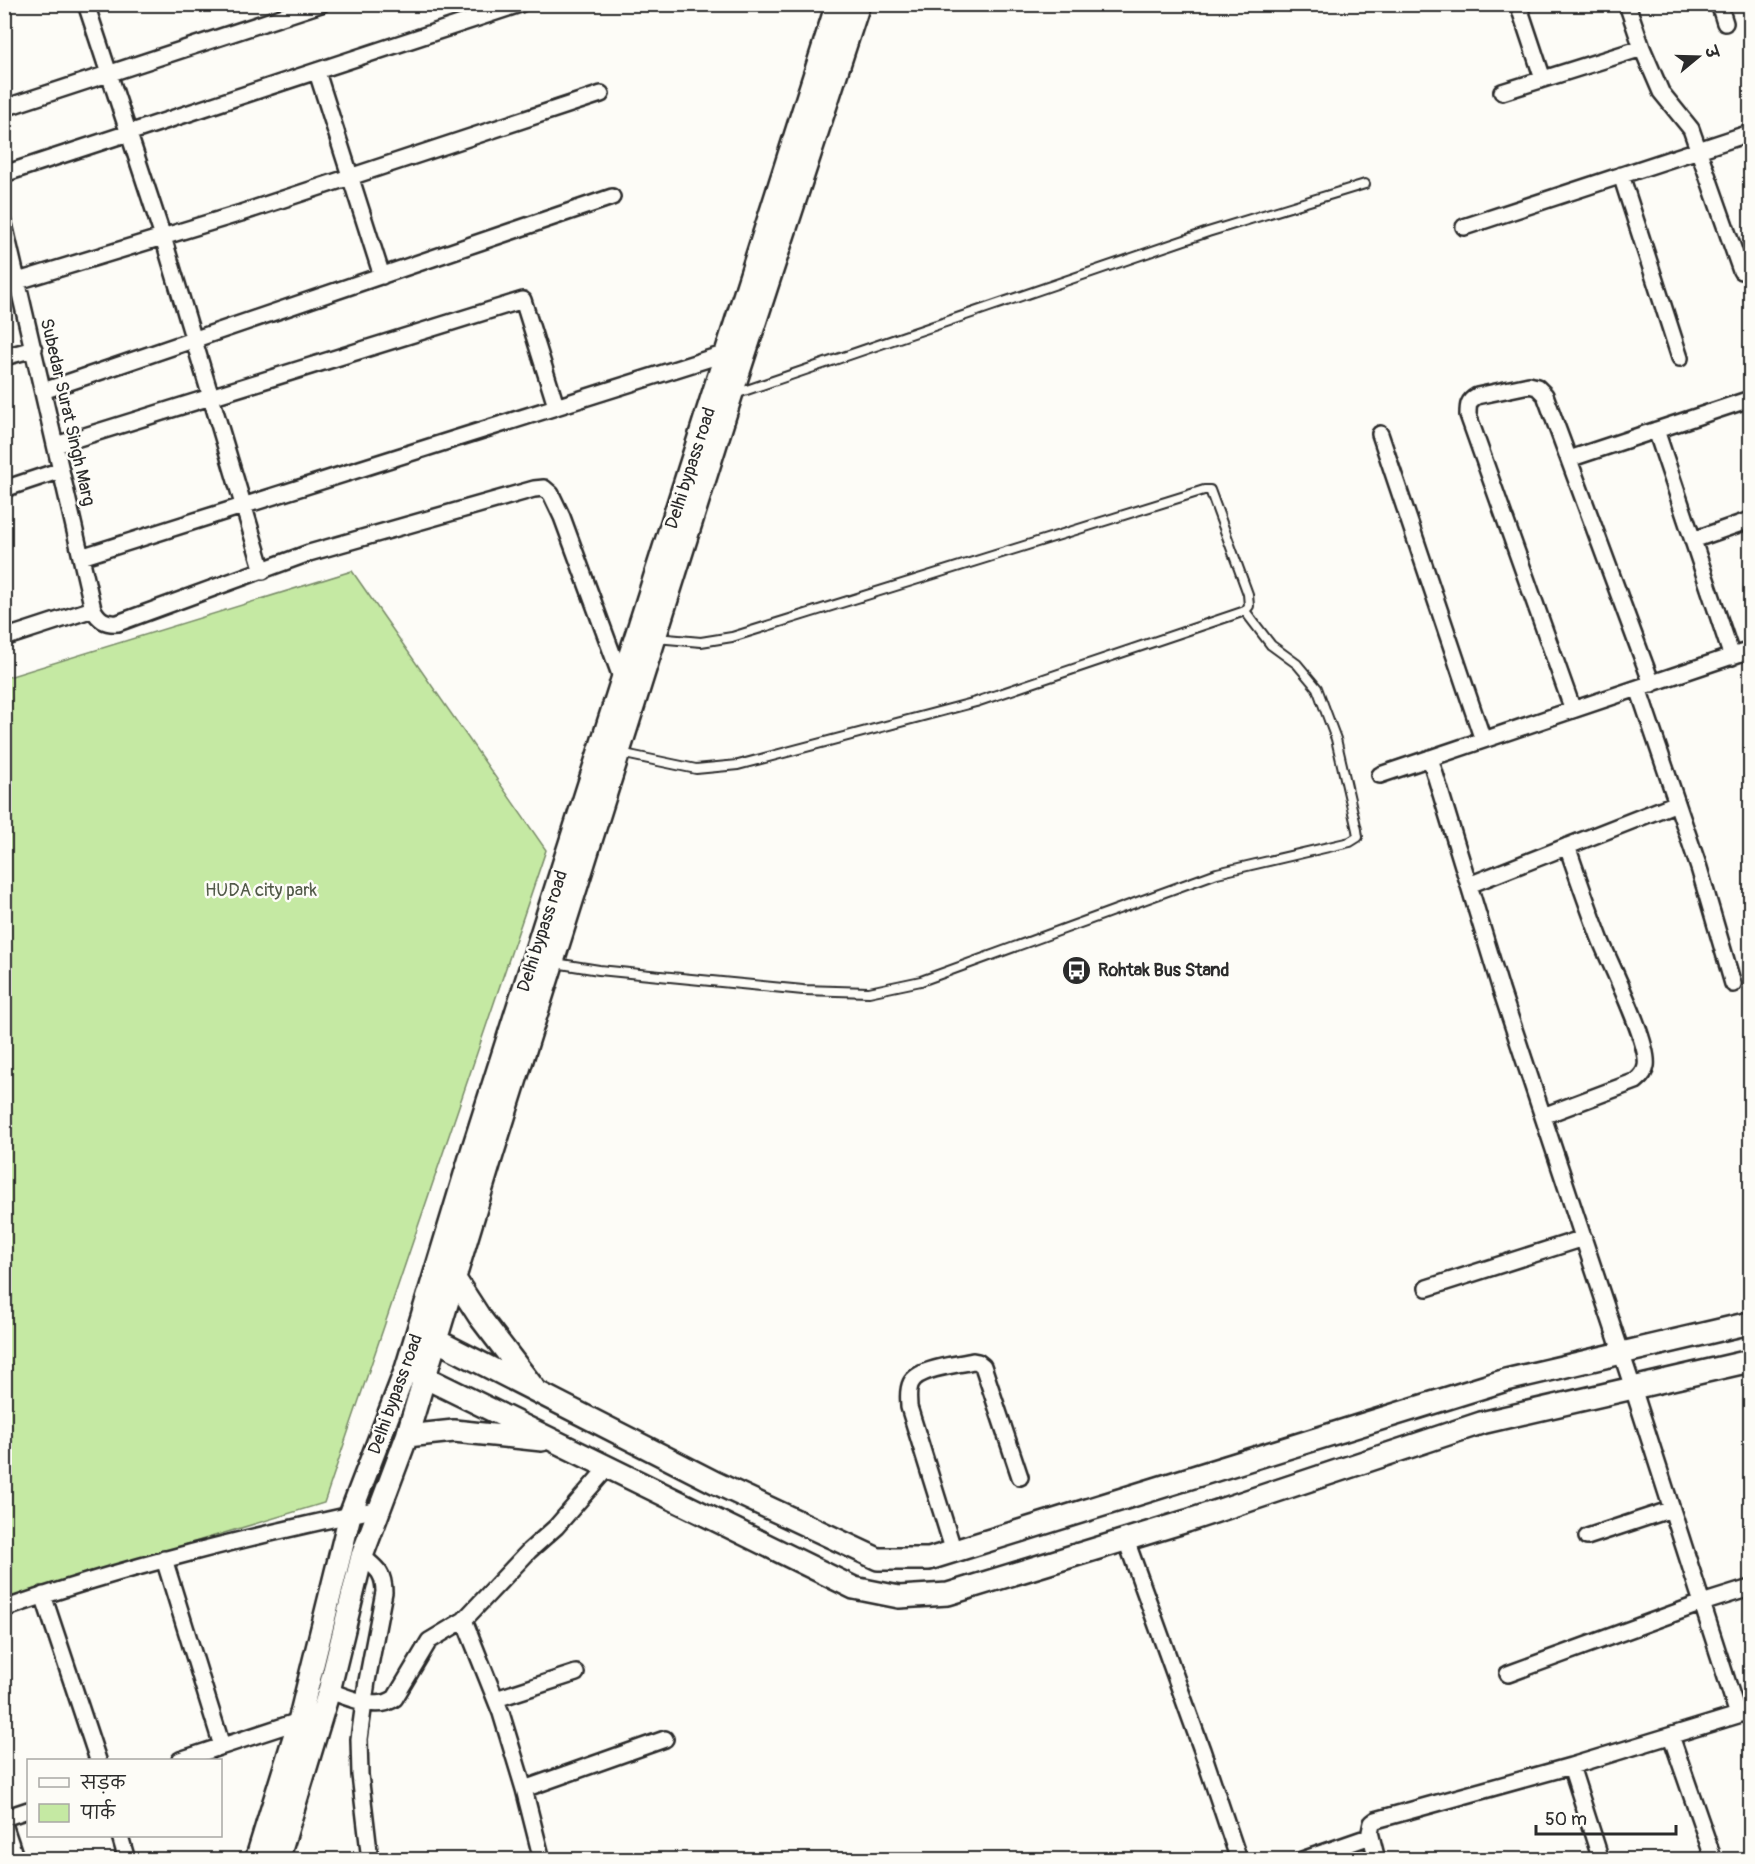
<svg xmlns="http://www.w3.org/2000/svg" width="1755" height="1864" font-family="Pangolin,'Playpen Sans Deva',sans-serif">
<rect width="100%" height="100%" fill="#fdfcf7"/>
<filter id="ink" filterUnits="userSpaceOnUse"><feTurbulence type="fractalNoise" baseFrequency=".0167" numOctaves="2"/><feDisplacementMap in="SourceGraphic" scale="12" xChannelSelector="R" yChannelSelector="G"/><feConvolveMatrix kernelMatrix="1 2 1 2 8 2 1 2 1" color-interpolation-filters="sRGB"/></filter>
<g filter="url(#ink)">
<path fill="#c5e9a3" stroke="#788a67" stroke-width="1.5" d="M352,571L546,850L324,1503L5,1599V678Z"/>
<g fill="none" stroke-linecap="round" stroke-linejoin="round">
<defs>
<path id="lane" d="M735,394L1208,232L1365,184
M620,753L696,769L738,765L976,702L1245,611L1249,606L1248,594L1210,490H1204L732,637L701,642L656,638
M555,963L599,970L803,990L869,992L921,981L1217,873L1350,842L1358,837L1357,830L1336,739L1317,688L1297,664L1271,645L1245,611"/>
<path id="street" d="M86,4L163,237L263,571
M1518,4L1543,79
M1627,4L1642,48L1661,92L1691,129L1741,271
M1719,4L1725,23
M317,72L382,276
M1502,92L1642,48
M4,108L321,4
M4,174L520,4
M1621,175L1680,358
M4,224L93,609
M1464,227L1750,133
M18,281L241,213L601,94
M4,357L34,349
M43,391L612,197
M1656,430L1732,657
M1380,434L1483,740
M56,445L523,300L556,406
M1569,459L1750,399
M4,489L61,470
M1693,540L1750,520
M81,557L733,351
M4,638L93,609C99,620 105,624 118,623L309,553L534,489L544,488L551,494L562,517L622,680
M1638,688L1699,868L1733,984
M1573,710L1468,415C1468,405 1468,401 1477,396L1529,385L1537,387L1545,395L1652,684
M1380,775L1750,650
M1469,885L1677,803
M1543,1116L1636,1081C1641,1077 1645,1073 1646,1066C1650,1044 1611,966 1601,941C1589,910 1578,878 1567,846
M1427,1288L1584,1238
M1587,1537L1672,1509
M1126,1540L1202,1750L1239,1860
M954,1552L909,1407C909,1399 907,1391 911,1383C918,1368 957,1365 973,1361L978,1362L983,1366L1020,1477
M362,1556C376,1568 384,1572 384,1592L367,1681L359,1739L360,1775L370,1860
M164,1559L222,1746
M43,1595L98,1760
M4,1609C126,1566 252,1536 378,1509
M1508,1674L1702,1603L1750,1588
M329,1691C348,1697 377,1712 395,1698L429,1641L464,1620
M496,1699L576,1673
M1671,1736L1714,1860
M180,1760L299,1721
M1571,1766L1601,1860
M524,1789L665,1739
M4,1818L28,1810
M4,1824L16,1860
M120,1836L127,1860
M542,1860L524,1789L501,1713L464,1620L529,1551L556,1527L608,1467
M1302,1860L1371,1836
M1377,1860L1370,1832L1372,1823L1376,1820L1571,1766L1738,1715L1633,1388L1501,990L1430,758"/>
<path id="secondary" d="M455,1279L479,1316L534,1388
M424,1334L716,1483L878,1559H929L1506,1380L1750,1323
M414,1372L854,1588L899,1597L948,1594L1187,1521L1481,1423L1750,1361
M407,1436L454,1431L542,1440
M256,1860L299,1721L350,1515L406,1369L473,1148L837,4
M278,1860L329,1691L362,1556L407,1436L492,1155L731,396L859,4"/>
</defs>
<use href="#lane" stroke="#2b2b2b" stroke-width="12"/>
<use href="#street" stroke="#2b2b2b" stroke-width="20"/>
<use href="#secondary" stroke="#2b2b2b" stroke-width="26"/>
<use href="#lane" stroke="#fdfcf7" stroke-width="8"/>
<use href="#street" stroke="#fdfcf7" stroke-width="15"/>
<use href="#secondary" stroke="#fdfcf7" stroke-width="21"/>
</g>
</g>
<defs>
<symbol id="bus-disc" viewBox="-11 -11 22 22"><circle r="9.5" fill="#2b2b2b" stroke="#fdfcf7"/><path d="M-5-6H5V4H4V6H2V4H-2V6H-4V4H-5ZM-3.5-4V0h7V-4ZM-3.5 1.2v1.5H-2V1.2ZM2 1.2v1.5H3.5V1.2Z" fill="#fff"/></symbol>
</defs>
<g fill-rule="evenodd">
<use href="#bus-disc" x="1060" y="954" width="33" height="33"/>
</g>
<g text-anchor="middle" stroke-width="5" stroke-linejoin="round" paint-order="stroke">
<g font-size="18" fill="#2b2b2b" stroke="#fdfcf7">
<text transform="translate(68 412) rotate(77)" y="6">Subedar Surat Singh Marg</text>
<text transform="translate(690 468) rotate(-72)" y="6">Delhi bypass road</text>
<text transform="translate(542 931) rotate(-72)" y="6">Delhi bypass road</text>
<text transform="translate(395 1394) rotate(-70)" y="6">Delhi bypass road</text>
</g>
<g font-size="18" fill="#525a49" stroke="#fdfcf7">
<text x="261" y="896">HUDA city park</text>
</g>
<g font-size="18" font-weight="bold" fill="#2b2b2b" stroke="#fdfcf7" text-anchor="start">
<text x="1098" y="976">Rohtak Bus Stand</text>
</g>
</g>
<rect width="1755" height="1864" fill="none" stroke="#fdfcf7" stroke-width="24"/>
<rect x="12" y="12" width="1731" height="1840" fill="none" stroke="#2b2b2b" stroke-width="2" filter="url(#ink)"/>
<rect x="27" y="1759" width="195" height="78" fill="#fdfcf7" stroke="#a9a8a5" stroke-width="1.5"/>
<rect x="39" y="1778" width="30" height="9" fill="#fdfcf7" stroke="#a9a8a5" stroke-width="1.5"/>
<text x="81" y="1789" font-size="18" fill="#2b2b2b">सड़क</text>
<rect x="39" y="1804" width="30" height="18" fill="#c5e9a3" stroke="#a9a8a5" stroke-width="1.5"/>
<text x="81" y="1819" font-size="18" fill="#2b2b2b">पार्क</text>
<g transform="translate(1698 57) rotate(71)" stroke="#fdfcf7" stroke-width="4.5" paint-order="stroke">
<path d="M0-4.5L10 22L0 15L-10 22Z" fill="#2b2b2b"/>
<text y="-9" font-size="16" font-weight="bold" text-anchor="middle" fill="#2b2b2b">उ</text>
</g>
<path d="M1536 1825v9h140v-9" fill="none" stroke="#2b2b2b" stroke-width="3"/>
<text x="1545" y="1825" font-size="18" fill="#2b2b2b" stroke="#fdfcf7" stroke-width="4.5" paint-order="stroke">50 m</text>
</svg>
